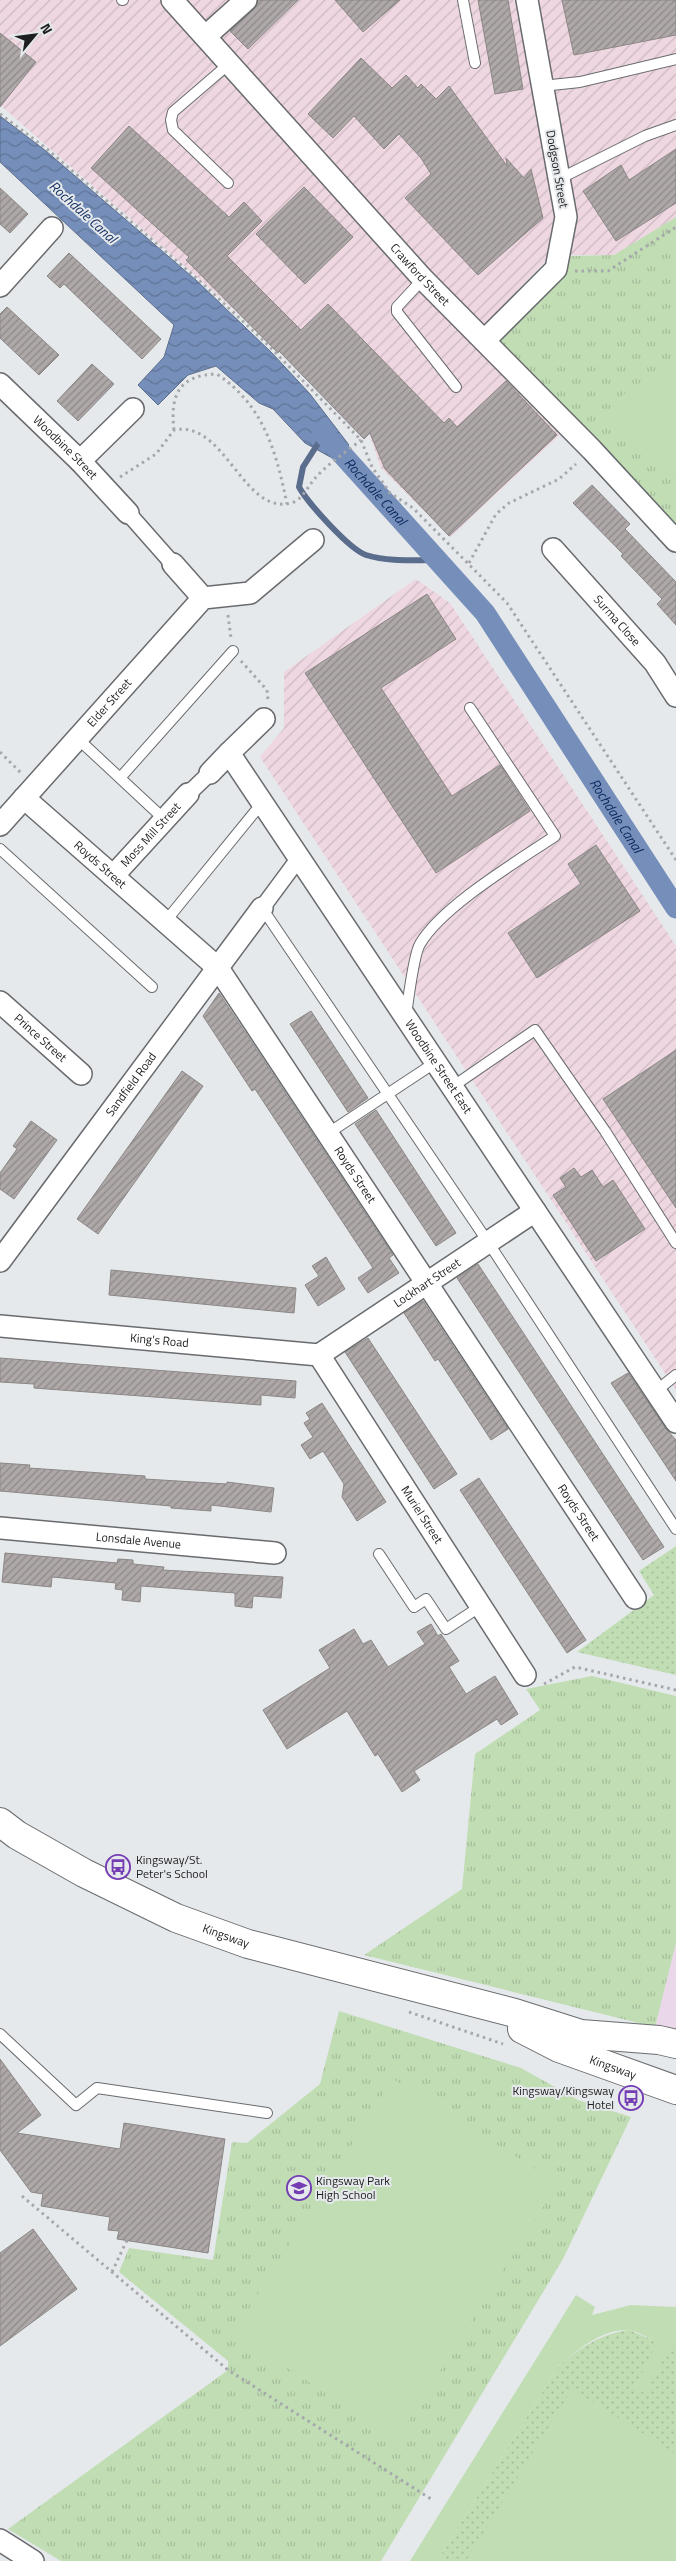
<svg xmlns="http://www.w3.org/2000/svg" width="676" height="2561" font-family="'Titillium Web',sans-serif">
<defs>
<pattern id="industrial-furrows" width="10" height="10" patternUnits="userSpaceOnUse" patternTransform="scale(1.25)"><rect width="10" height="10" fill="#efd7e2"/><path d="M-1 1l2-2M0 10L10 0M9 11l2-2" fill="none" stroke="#ccb8c1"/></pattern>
<pattern id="grass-dots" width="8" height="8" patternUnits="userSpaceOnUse" patternTransform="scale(1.25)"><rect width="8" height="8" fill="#c0ddb4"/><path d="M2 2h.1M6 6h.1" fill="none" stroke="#a5bd9a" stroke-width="1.8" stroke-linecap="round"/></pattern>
<pattern id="park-tufts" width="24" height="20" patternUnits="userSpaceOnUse" patternTransform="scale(1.25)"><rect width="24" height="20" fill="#c0ddb4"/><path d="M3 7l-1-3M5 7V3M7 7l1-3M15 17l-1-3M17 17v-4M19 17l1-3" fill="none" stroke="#a5bd9a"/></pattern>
<pattern id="water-waves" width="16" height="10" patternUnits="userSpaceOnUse" patternTransform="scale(1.25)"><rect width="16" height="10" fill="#768fba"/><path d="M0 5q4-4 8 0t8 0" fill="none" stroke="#607497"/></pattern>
<pattern id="building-hatch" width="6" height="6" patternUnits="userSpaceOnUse" patternTransform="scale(1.25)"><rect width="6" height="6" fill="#aea9a8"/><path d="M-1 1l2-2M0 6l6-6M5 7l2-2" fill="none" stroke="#8d8988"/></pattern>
</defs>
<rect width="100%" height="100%" fill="#e6e9ec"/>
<path fill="#ead8ea" d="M676,1943V2032L655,2027Z"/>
<path fill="url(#industrial-furrows)" d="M0,0H676V217L614,255H551L476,334L564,431L450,537L381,468L369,434L219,296L0,105Z
M416,579L450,603L676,946V1390L260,757L284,728V672Z"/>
<path fill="url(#grass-dots)" d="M676,1546V1675L577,1652L654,1595L639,1571Z
M629,2330L658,2342L635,2388L669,2348L676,2353V2561H437L558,2367C579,2348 600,2334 629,2330Z"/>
<path fill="url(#park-tufts)" d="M676,217V527L494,341L566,256L614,255Z
M592,1676L676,1696V1943L655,2027L364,1955L462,1889L475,1754L540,1710L526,1689Z
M339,2011L521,2068L578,2100L631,2117L563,2259L381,2561H61L8,2529L228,2370V2361L119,2272L129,2248L213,2260L232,2142L247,2143L320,2084Z"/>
<path fill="#c0ddb4" d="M670,374L676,376V473L669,477L637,449L609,414C625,387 640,380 670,374Z
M393,2079L558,2183L398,2438L233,2334Z
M576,2295L595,2307L592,2315L631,2305L675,2307L676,2306V2353L669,2348L646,2394L635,2388L657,2342C649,2338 637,2331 628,2330C602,2329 575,2351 558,2367L437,2561H410Z
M572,2389L676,2454V2561H466Z"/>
<path fill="url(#water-waves)" stroke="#5b6d8c" d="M0,116L46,151L197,281L272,353L310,394L349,445L334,459L305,443L273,409L259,403L216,366L188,375L158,405L138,385L164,357L174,325L0,162Z"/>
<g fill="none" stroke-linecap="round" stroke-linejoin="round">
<path stroke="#5b6d8c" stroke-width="6" d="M319,442L303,467L299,487C308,503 349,549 366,555C389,562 412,560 435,560"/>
<path stroke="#768fba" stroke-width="21" id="s1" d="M322,432L485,613L676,908"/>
</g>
<path fill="url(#building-hatch)" stroke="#8b8785" d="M258,0H298L248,49L230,31L254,9Z
M335,0H400L363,32Z
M478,0H508L523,89L495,94Z
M562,0H676V35L574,55Z
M0,33L36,62L0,107Z
M361,58L392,88L406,75L418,88L421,84L436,99L449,86L507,166L506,158L524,178L531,169L543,218L478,275L405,198L431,174L421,158L399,134L384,149L354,116L333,138L308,114Z
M129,126L229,217L244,202L262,221L227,256L301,330L328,304L444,423L449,418L457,427L506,381L557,435L449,536L385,469L370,433L364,439L279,351L278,353L186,260L189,257L91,168Z
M676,149V203L616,241L583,191L621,165L629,180Z
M304,187L353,237L305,284L256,234Z
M0,188L28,214L10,233L0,224Z
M69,253L161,339L142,359L64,284L60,288L47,276Z
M7,307L59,355L39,375L0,338V314Z
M92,364L114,384L78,421L57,401Z
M592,485L630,524L625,529L676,582V625L657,604L662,599L621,556L623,554L573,503Z
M427,594L456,639L381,688L452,796L500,765L530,811L436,873L305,673Z
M596,845L640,911L537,978L508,933L581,884L568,864Z
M219,993L393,1255L389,1258L399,1273L368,1293L358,1278L373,1268L255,1089L252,1091L203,1016Z
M311,1011L368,1098L348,1112L290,1024Z
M676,1050V1208L603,1099Z
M182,1071L203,1086L98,1234L77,1219Z
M376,1110L456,1233L436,1246L355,1124Z
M31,1121L57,1140L14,1199L0,1189V1173L17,1149L13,1146Z
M574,1168L581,1177L592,1170L603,1187L613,1180L645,1229L596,1261L553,1195L566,1187L560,1178Z
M326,1257L345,1289L318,1306L305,1285L319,1276L312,1266Z
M478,1264L664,1547L643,1560L457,1278Z
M111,1270L296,1288L294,1313L109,1295Z
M423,1301L508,1429L491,1440L438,1359L435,1361L404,1313Z
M368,1338L457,1474L434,1489L345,1352Z
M0,1358L296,1381L295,1398L261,1395V1405L34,1388V1384L0,1382Z
M628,1373L666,1429L676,1440V1481L611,1383Z
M322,1403L386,1502L357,1521L342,1497L344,1484L323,1451L310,1459L301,1445L313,1437L304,1423L310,1419L306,1413Z
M0,1463L30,1465L29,1468L145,1476V1479L227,1484V1482L274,1488L271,1512L211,1505V1511L171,1508V1506L0,1491Z
M479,1478L586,1640L567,1653L460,1490Z
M5,1553L117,1563L118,1559L133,1560V1564L164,1567L163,1570L283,1577L281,1598L253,1596L252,1608L235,1606V1593L141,1586L140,1602L122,1600L123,1590L115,1589L116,1583L52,1577L51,1587L2,1582Z
M431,1624L438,1636L441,1634L459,1661L449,1667L466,1694L495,1676L518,1714L501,1725L497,1719L414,1771L420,1780L402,1792L378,1754L375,1756L347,1711L287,1749L263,1710L330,1668L319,1650L354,1629L363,1644L371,1640L388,1667L425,1644L417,1632Z
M0,2059L41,2115L17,2133L120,2149L124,2123L225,2139L208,2253L117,2239L119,2231L108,2230L110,2217L41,2206L43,2194L31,2192L0,2150Z
M33,2229L77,2289L0,2346V2253Z"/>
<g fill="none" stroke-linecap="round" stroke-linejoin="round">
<defs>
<path id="service" d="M122,0H123
M463,0L475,63
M542,86L580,82L676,59
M559,179L645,136L676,125
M228,183L173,130L171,120L173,112L230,63
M423,279L397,307V312L456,387
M77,738L164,819
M120,778L233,651
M0,849L152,987
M262,908L488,1242L676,1529
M165,922L262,803
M406,1015C408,1001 414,953 420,944C442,906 518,861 555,836L470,708
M452,1087L535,1030L605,1131L676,1243
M327,1134L436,1062
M656,1391L676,1375
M379,1554L414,1607L426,1599L446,1629L481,1606
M0,2034L76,2105L97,2088L267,2113"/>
<path id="pedestrian" d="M128,513L173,564
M188,794L210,773
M262,908L299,858"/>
<g id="minor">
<path id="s2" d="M172,0L423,279L592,450L676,541"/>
<path d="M206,36L246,0"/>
<path d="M0,286L52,228"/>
<path d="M485,340L556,269L566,217L527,0"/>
<path id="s3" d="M0,384L80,461L128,513"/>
<path d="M80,461L133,409"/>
<path id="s4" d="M553,549L655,663L676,696"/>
<path d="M173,564L203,598"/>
<path id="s5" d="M264,719L229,753L676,1422"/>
<path d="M210,773L229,753"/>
<path id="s6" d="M24,798L218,968L635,1598"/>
<path id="s7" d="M0,825L203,598L250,593L313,540"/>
<path id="s8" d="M113,876L188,794"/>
<path id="s9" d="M0,1002L81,1074"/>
<path id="s10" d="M0,1261L262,908"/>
<path id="s11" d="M0,1326L319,1355"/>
<path id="s12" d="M319,1355L525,1675"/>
<path id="s13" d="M319,1355L535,1211"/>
<path id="s14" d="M0,1528L275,1553"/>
<path d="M0,2540L33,2561"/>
</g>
<g id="trunk">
<path id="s15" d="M0,1822L17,1835L84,1873L176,1918L248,1944L515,2013L581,2034L659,2040L676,2044"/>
<path id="s16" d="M522,2029L559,2048L676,2090"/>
</g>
</defs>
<use href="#service" stroke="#696b6e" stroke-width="12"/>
<use href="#pedestrian" stroke="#696b6e" stroke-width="18"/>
<use href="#minor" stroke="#696b6e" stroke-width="24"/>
<use href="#trunk" stroke="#696b6e" stroke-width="30"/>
<path stroke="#a5a7aa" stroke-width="3" stroke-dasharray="2.5 4" stroke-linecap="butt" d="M0,114L47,149L202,283L265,342L361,440L372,467L390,493L413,508L507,603L676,860
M575,271H608L676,227
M174,430C170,396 178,375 217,374C264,406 276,451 287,504
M120,477L156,454L174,430C226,419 244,520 294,502C301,499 307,489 312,482C324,466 345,453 361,440
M469,563L496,514L509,503L559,479L576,464
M228,615L231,638
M241,661L267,690L268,700
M0,752L21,773
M544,1684L575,1667L676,1690
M409,2012L503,2044
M22,2196L228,2370L431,2499
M112,2272L127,2240"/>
<use href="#service" stroke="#fff" stroke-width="10"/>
<use href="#pedestrian" stroke="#fff" stroke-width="15"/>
<use href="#minor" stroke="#fff" stroke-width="21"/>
<use href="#trunk" stroke="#fff" stroke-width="28"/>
</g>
<defs>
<symbol id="bus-ring" viewBox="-11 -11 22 22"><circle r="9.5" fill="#e6e9ec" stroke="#753db3" stroke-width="1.5"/><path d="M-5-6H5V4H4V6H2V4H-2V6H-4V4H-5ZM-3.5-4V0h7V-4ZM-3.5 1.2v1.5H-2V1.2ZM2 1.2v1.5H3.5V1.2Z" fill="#753db3"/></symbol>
<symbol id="school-ring" viewBox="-11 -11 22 22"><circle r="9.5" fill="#e6e9ec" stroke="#753db3" stroke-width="1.5"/><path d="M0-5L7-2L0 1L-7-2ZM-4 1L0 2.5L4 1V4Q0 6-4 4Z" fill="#753db3"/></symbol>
</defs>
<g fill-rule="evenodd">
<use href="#bus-ring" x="104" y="1853" width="28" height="28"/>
<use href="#bus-ring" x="617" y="2084" width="28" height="28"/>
<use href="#school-ring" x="285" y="2174" width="28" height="28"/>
</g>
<g text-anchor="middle" stroke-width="4" stroke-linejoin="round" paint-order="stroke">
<g font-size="12" fill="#1d1e1f" stroke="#e6e9ec">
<text transform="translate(557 169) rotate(80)" y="4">Dodgson Street</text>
<text dy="4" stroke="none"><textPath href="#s2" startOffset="370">Crawford Street</textPath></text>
<text dy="4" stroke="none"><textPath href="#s3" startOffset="91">Woodbine Street</textPath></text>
<text dy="4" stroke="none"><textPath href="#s4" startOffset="96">Surma Close</textPath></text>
<text dy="4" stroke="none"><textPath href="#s7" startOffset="164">Elder Street</textPath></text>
<text dy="4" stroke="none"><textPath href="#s8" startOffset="56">Moss Mill Street</textPath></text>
<text dy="4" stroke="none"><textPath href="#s6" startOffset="101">Royds Street</textPath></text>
<text dy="4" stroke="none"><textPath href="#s9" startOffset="54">Prince Street</textPath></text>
<text dy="4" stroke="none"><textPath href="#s5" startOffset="426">Woodbine Street East</textPath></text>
<text dy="4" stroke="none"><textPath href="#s10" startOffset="220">Sandfield Road</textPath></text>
<text dy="4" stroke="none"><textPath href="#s6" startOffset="506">Royds Street</textPath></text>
<text dy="4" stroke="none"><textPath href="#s13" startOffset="130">Lockhart Street</textPath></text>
<text dy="4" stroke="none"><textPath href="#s11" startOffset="160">King's Road</textPath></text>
<text dy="4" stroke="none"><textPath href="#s6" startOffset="911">Royds Street</textPath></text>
<text dy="4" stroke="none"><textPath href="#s12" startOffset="190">Muriel Street</textPath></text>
<text dy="4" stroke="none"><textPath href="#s14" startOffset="139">Lonsdale Avenue</textPath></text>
<text dy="4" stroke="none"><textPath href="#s15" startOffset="254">Kingsway</textPath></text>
<text dy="4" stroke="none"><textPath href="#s16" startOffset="99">Kingsway</textPath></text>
</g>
<g font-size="12" fill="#1d1e1f" stroke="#e6e9ec" text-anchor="start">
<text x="136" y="1864">Kingsway/St.<tspan x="136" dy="14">Peter's School</tspan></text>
<text x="614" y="2095" text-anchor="end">Kingsway/Kingsway<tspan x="614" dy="14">Hotel</tspan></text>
<text x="316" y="2185">Kingsway Park<tspan x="316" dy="14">High School</tspan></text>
</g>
<g font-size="14" font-style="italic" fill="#0b285d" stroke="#e6e9ec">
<text transform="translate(83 212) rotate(42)" y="5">Rochdale Canal</text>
<text dy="5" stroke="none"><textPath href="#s1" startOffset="80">Rochdale Canal</textPath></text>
<text dy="5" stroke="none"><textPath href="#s1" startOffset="485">Rochdale Canal</textPath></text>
</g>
</g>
<g transform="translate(35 35) rotate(61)" stroke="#e6e9ec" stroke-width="4" paint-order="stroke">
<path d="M0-4L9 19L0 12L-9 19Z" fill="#1d1e1f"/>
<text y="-8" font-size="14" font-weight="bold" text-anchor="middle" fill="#1d1e1f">N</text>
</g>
</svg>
